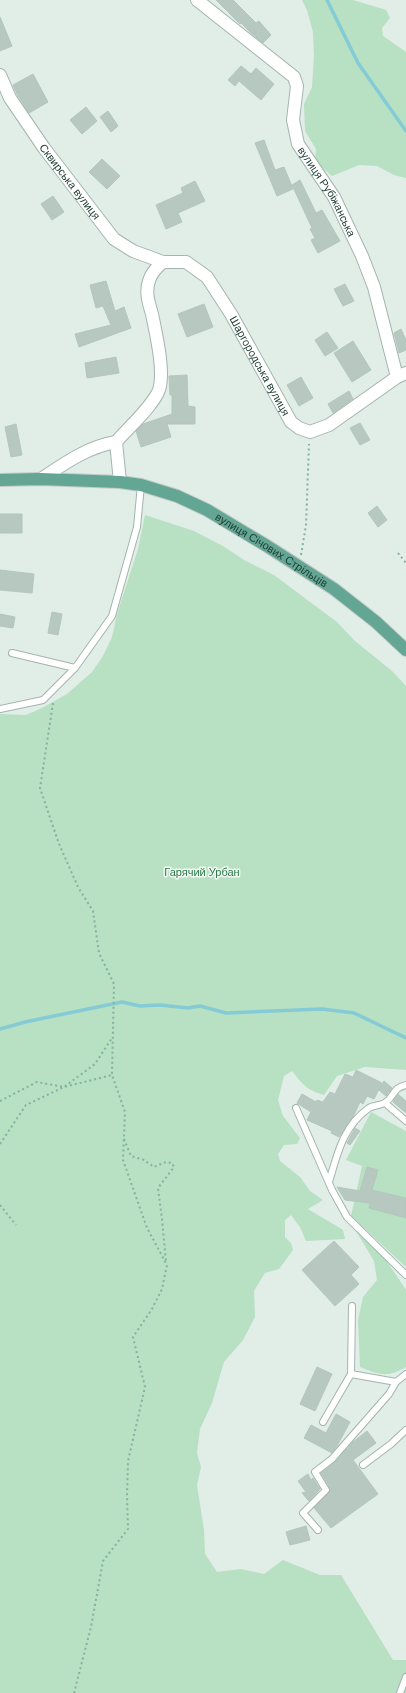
<svg xmlns="http://www.w3.org/2000/svg" width="406" height="1693" font-family="Helvetica,sans-serif">
<rect width="100%" height="100%" fill="#e1ede7"/>
<path fill="#b8e0c2" d="M302,0H353L386,10L390,18L382,28L383,36L406,52V178L394,175L377,166L359,165L332,176L315,161L316,149L305,131L304,104L312,87L314,56L313,32L307,10Z
M145,515L194,531L223,546L244,560L274,575L337,622L355,641L392,671L406,686V1070L365,1067L337,1076L324,1095C307,1090 303,1085 292,1071L284,1076L278,1100L283,1116L300,1138L297,1144L284,1145L278,1154L280,1161L300,1177L310,1191L323,1200L308,1209L343,1230L345,1239L306,1241L300,1227L291,1215L285,1220V1237L291,1243L293,1250L279,1269L265,1273L254,1291L255,1317L243,1340L224,1362L212,1403L200,1429L197,1453L201,1467L197,1485L204,1530L205,1554L217,1572L241,1569L264,1574L283,1560L320,1575H341L393,1660H406V1693H0V714L26,715L42,708L67,694L92,672L103,656L112,637L117,614L138,549Z
M371,1112L406,1131V1267L351,1216L362,1166L346,1160Z
M356,1231L384,1257L406,1290V1367C387,1378 380,1375 360,1367L358,1320L363,1297L377,1280L374,1261Z"/>
<g fill="none" stroke-linecap="round" stroke-linejoin="round">
<path stroke="#84cbd6" stroke-width="3.5" d="M327,0L358,63L406,131
M0,1029L25,1022L122,1002L140,1006L160,1005L188,1008L200,1006L226,1013L322,1009L354,1013L406,1038"/>
</g>
<path fill="#b6c8c0" stroke="#b3c7be" d="M216,0H233L256,23L259,21L271,35L263,43L251,33L241,23L240,24Z
M0,17L12,46L0,51Z
M241,66L251,74L256,68L274,84L261,100L239,81L235,86L228,80Z
M33,74L48,102L29,113L17,94L13,85Z
M86,107L97,121L82,134L70,120Z
M108,111L118,126L111,132L100,117Z
M264,140L275,170L284,167L293,189L277,196L255,143Z
M102,159L120,176L107,189L89,172Z
M300,180L316,213L322,210L340,241L318,253L311,240L315,238L310,229L312,228L292,185Z
M195,181L205,201L178,213L182,222L166,229L156,205L183,193L181,188Z
M53,196L64,212L52,220L41,204Z
M106,281L115,311L124,307L131,328L79,347L75,334L111,325L103,306L96,308L90,285Z
M345,284L354,301L343,306L334,289Z
M204,304L213,327L187,337L178,314Z
M401,329L406,340V350L399,353L394,333Z
M327,332L338,348L325,356L315,340Z
M353,341L371,370L352,382L334,353Z
M116,357L119,373L87,378L85,363Z
M187,375L188,406L195,407V424H167L171,437L141,447L136,431L143,424L172,414V395H170L169,376Z
M301,377L313,398L299,406L287,385Z
M349,391L353,399L333,413L328,404Z
M360,423L370,440L360,445L350,428Z
M16,424L22,455L11,457L5,427Z
M377,506L387,520L378,527L368,513Z
M0,514H22V533H0Z
M0,570L34,574L32,593L0,590Z
M52,612L62,614L58,635L48,633Z
M0,614L15,617L13,628L0,626Z
M356,1070L382,1083L374,1099L367,1096L363,1104L360,1102L353,1117L339,1137L331,1133L332,1131L307,1120L311,1112L297,1103L302,1094L316,1102L317,1100L323,1102L330,1092L335,1094L345,1074L353,1077Z
M384,1081L392,1088L386,1096L379,1090Z
M398,1094L406,1101V1113L393,1102Z
M355,1128L360,1131L350,1145L347,1143Z
M367,1167L378,1170L372,1190L406,1198V1218L369,1208L370,1203L345,1200L337,1187L360,1191Z
M334,1241L359,1267L351,1275L359,1284L335,1306L302,1270Z
M317,1367L332,1374L315,1411L300,1404Z
M336,1414L350,1422L337,1446L332,1453L304,1438L311,1425L326,1433Z
M367,1431L376,1443L353,1460L378,1494L331,1528L314,1508L330,1491V1488L321,1473L335,1462L353,1442Z
M308,1474L311,1480L313,1478L320,1489L309,1501L302,1493L306,1492L298,1481Z
M306,1526L310,1540L290,1545L286,1532Z"/>
<g fill="none" stroke-linecap="round" stroke-linejoin="round">
<defs>
<path id="service" d="M12,653L75,668
M0,709L43,700L75,668L112,616L137,527L141,485
M385,1103L406,1121
M296,1108L332,1190L347,1217L406,1275
M329,1182C337,1155 343,1126 369,1108C373,1105 381,1106 386,1102C396,1095 391,1089 406,1085
M351,1374L352,1306
M323,1422L351,1374L396,1382
M363,1465L391,1444L406,1430
M318,1530L303,1513L326,1490L315,1472L332,1459L389,1394L396,1382L406,1374
M400,1693L406,1677"/>
<g id="minor">
<path id="s1" d="M197,0L294,77L297,86L293,120L298,144L334,197L362,256L374,287L397,377"/>
<path id="s2" d="M0,75L10,98L44,148L114,239L133,251L163,262H186L207,277L231,314L291,422L299,428L310,432L329,425L397,377L406,373"/>
<path d="M41,479C65,463 87,447 116,442"/>
<path d="M120,482L116,442C128,428 153,406 159,390C165,371 156,334 152,314C149,304 145,292 149,281C151,273 157,267 163,262"/>
</g>
<g id="primary">
<path id="s3" d="M0,480L41,479L120,482L141,485L177,496L207,510L267,546L334,589L376,622L406,650"/>
</g>
</defs>
<use href="#service" stroke="#a3b5ae" stroke-width="8"/>
<use href="#minor" stroke="#a3b5ae" stroke-width="14"/>
<use href="#primary" stroke="#c1c9c7" stroke-width="14"/>
<path stroke="#7fb3a2" stroke-width="2" stroke-dasharray="2 3" stroke-linecap="butt" d="M398,553L406,563
M301,555L306,525L309,444
M53,703L40,788L59,844L78,887L93,911L99,953L114,984L112,1075L125,1112L123,1160L147,1228L167,1265L162,1289L152,1309L133,1337L145,1387L128,1461L127,1496L128,1529L103,1561L91,1627L74,1693
M0,1101L37,1082L64,1087L95,1064L112,1038
M124,1139L131,1156L144,1160L154,1167L166,1162L172,1163L174,1167L158,1188L162,1219L166,1262
M0,1144L26,1105L64,1087L112,1075
M0,1205L16,1225"/>
<use href="#service" stroke="#fff" stroke-width="6"/>
<use href="#minor" stroke="#fff" stroke-width="12"/>
<use href="#primary" stroke="#62a693" stroke-width="12"/>
</g>
<g text-anchor="middle" stroke-width="3" stroke-linejoin="round" paint-order="stroke">
<g font-size="11" fill="#203f36" stroke="#f2f9f5">
<text dy="4" stroke="none"><textPath href="#s2" startOffset="128">Сквирська вулиця</textPath></text>
<text dy="4" stroke="none"><textPath href="#s1" startOffset="248">вулиця Рубіжанська</textPath></text>
<text dy="4" stroke="none"><textPath href="#s2" startOffset="407">Шаргородська вулиця</textPath></text>
<text dy="4" stroke="none"><textPath href="#s3" startOffset="288">вулиця Січових Стрільців</textPath></text>
</g>
<g font-size="11" fill="#277945" stroke="#f2f9f5">
<text x="202" y="876">Гарячий Урбан</text>
</g>
</g>
</svg>
